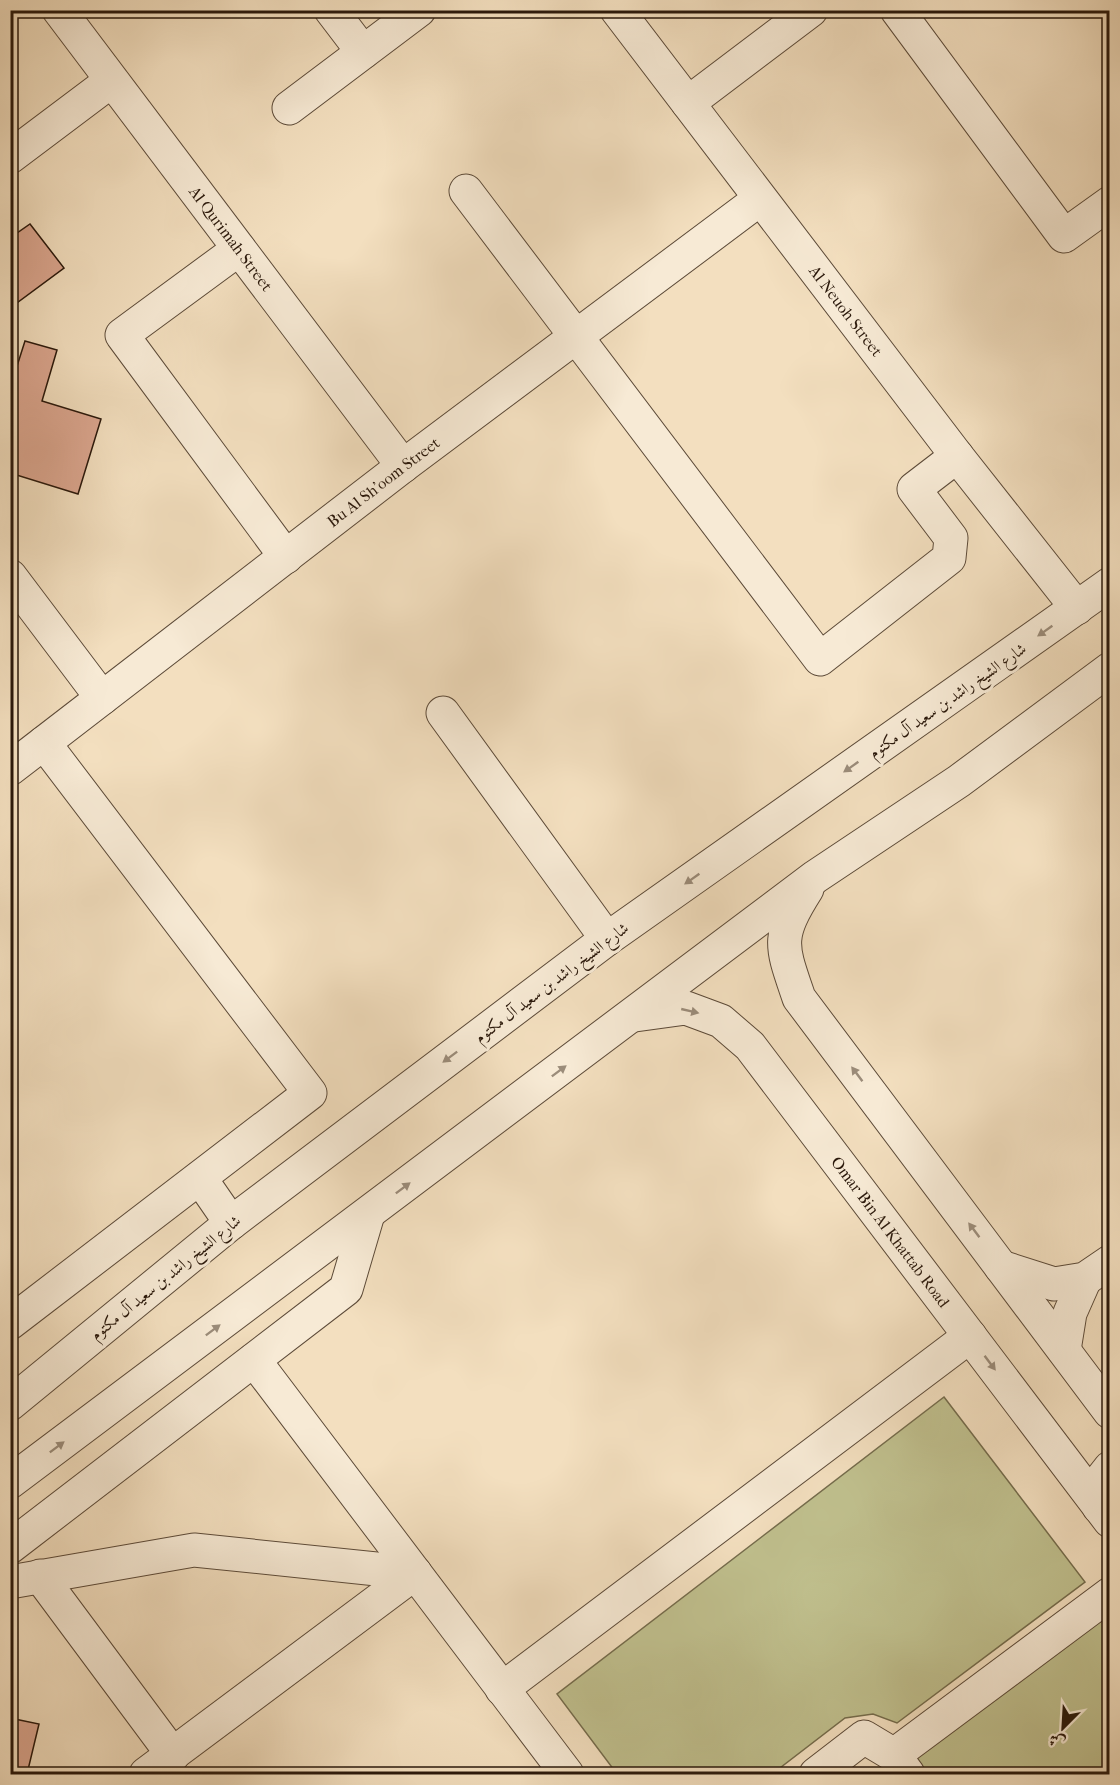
<svg xmlns="http://www.w3.org/2000/svg" width="1120" height="1785" font-family="'IM FELL French Canon',Amiri,serif">
<rect width="100%" height="100%" fill="#f3dfbf"/>
<filter id="stains"><feTurbulence type="fractalNoise" baseFrequency=".00333" numOctaves="4"/><feColorMatrix values="0 0 0 0 .2 0 0 0 0 .09 0 0 0 0 .02 0 0 0 .5 -.17"/></filter>
<radialGradient id="worn" r=".72"><stop offset=".6" stop-color="#630" stop-opacity="0"/><stop offset="1" stop-color="#630" stop-opacity=".3"/></radialGradient>
<path fill="#c0c08e" stroke="#756c4c" stroke-width="1.5" d="M944,1397L1085,1582L897,1723L873,1714L845,1718L772,1774H617L557,1694Z
M1103,1617L1109,1625V1774H918L909,1762Z"/>
<path fill="#dba68f" stroke="#2a180b" stroke-width="1.5" d="M30,224L64,268L10,308V238Z
M25,341L57,350L42,401L101,419L78,494L10,473V388Z
M10,1718L39,1724L27,1774H10Z"/>
<g fill="none" stroke-linecap="round" stroke-linejoin="round">
<defs>
<g id="minor">
<path id="s1" d="M59,10L403,466"/>
<path d="M331,10L363,52"/>
<path id="s2" d="M617,10L957,456L1077,608"/>
<path d="M897,10L1064,236L1110,203"/>
<path d="M688,103L811,10"/>
<path d="M289,108L419,10"/>
<path d="M10,157L111,81"/>
<path d="M466,191L820,659L949,558L951,538L914,489L957,456"/>
<path d="M239,249L122,335L286,557"/>
<path d="M10,576L102,698"/>
<path d="M443,713L607,939"/>
<path id="s3" d="M10,769L403,466L760,199"/>
<path d="M807,889C776,938 781,945 799,998L1110,1412"/>
<path id="s4" d="M635,1015L686,1008L721,1021L750,1046L1110,1521"/>
<path d="M200,1178L231,1223"/>
<path d="M1001,1267L1054,1284L1085,1279L1110,1262"/>
<path d="M10,1323L310,1093L44,743"/>
<path d="M1064,1350L1070,1313L1085,1279"/>
<path d="M254,1360L567,1774"/>
<path d="M10,1404L231,1223L607,939L1110,584"/>
<path d="M10,1482L815,877L959,781L1110,669"/>
<path d="M1099,1507V1482L1110,1468"/>
<path d="M10,1547L346,1289L368,1214"/>
<path d="M40,1576L173,1755"/>
<path d="M10,1582L194,1550L415,1573"/>
<path d="M502,1689L970,1336"/>
<path d="M894,1755L1110,1594"/>
<path d="M146,1774L415,1573"/>
<path d="M816,1774L864,1737L894,1755L908,1774"/>
</g>
</defs>
<use href="#minor" stroke="#5c4a38" stroke-width="35"/>
<use href="#minor" stroke="#f7ead5" stroke-width="33"/>
</g>
<defs><path id="oneway-solid" d="M-6-.8H1V-3.2L6.5 0L1 3.2V.8H-6Z" transform="scale(1.5)"/></defs>
<g fill="#9b8c7a">
<use href="#oneway-solid" transform="translate(1045 631) rotate(145)"/>
<use href="#oneway-solid" transform="translate(851 767) rotate(145)"/>
<use href="#oneway-solid" transform="translate(692 879) rotate(145)"/>
<use href="#oneway-solid" transform="translate(690 1011) rotate(13)"/>
<use href="#oneway-solid" transform="translate(450 1057) rotate(143)"/>
<use href="#oneway-solid" transform="translate(559 1071) rotate(-37)"/>
<use href="#oneway-solid" transform="translate(857 1074) rotate(-127)"/>
<use href="#oneway-solid" transform="translate(403 1188) rotate(-37)"/>
<use href="#oneway-solid" transform="translate(974 1230) rotate(-127)"/>
<use href="#oneway-solid" transform="translate(213 1330) rotate(-37)"/>
<use href="#oneway-solid" transform="translate(990 1363) rotate(53)"/>
<use href="#oneway-solid" transform="translate(57 1447) rotate(-37)"/>
</g>
<g text-anchor="middle" stroke-width="6" stroke-linejoin="round" paint-order="stroke">
<g font-size="16" fill="#2a180b" stroke="#f7ead5">
<text dy="6" stroke="none"><textPath href="#s1" startOffset="286">Al Qurimah Street</textPath></text>
<text dy="6" stroke="none"><textPath href="#s2" startOffset="378">Al Neuoh Street</textPath></text>
<text dy="6" stroke="none"><textPath href="#s3" startOffset="471">Bu Al Sh'oom Street</textPath></text>
<text transform="translate(947 700) rotate(-35)" y="6">شارع الشيخ راشد بن سعيد آل مكتوم</text>
<text transform="translate(551 982) rotate(-37)" y="6">شارع الشيخ راشد بن سعيد آل مكتوم</text>
<text dy="6" stroke="none"><textPath href="#s4" startOffset="360">Omar Bin Al Khattab Road</textPath></text>
<text transform="translate(165 1277) rotate(-39)" y="6">شارع الشيخ راشد بن سعيد آل مكتوم</text>
</g>
</g>
<rect width="1120" height="1785" fill="none" stroke="#f3dfbf" stroke-width="36"/>
<rect x="12" y="12" width="1096" height="1761" fill="none" stroke="#2a180b" stroke-width="3"/>
<rect x="18" y="18" width="1084" height="1749" fill="none" stroke="#2a180b" stroke-width="1.5"/>
<g transform="translate(1063 1728) rotate(204)" stroke="#f7ead5" stroke-width="4.5" paint-order="stroke">
<path d="M0-4.5L10 22L0 15L-10 22Z" fill="#2a180b"/>
<text y="-9" font-size="16" font-weight="bold" text-anchor="middle" fill="#2a180b">ش</text>
</g>
<rect width="100%" height="100%" filter="url(#stains)"/>
<rect width="100%" height="100%" fill="url(#worn)"/>
</svg>
